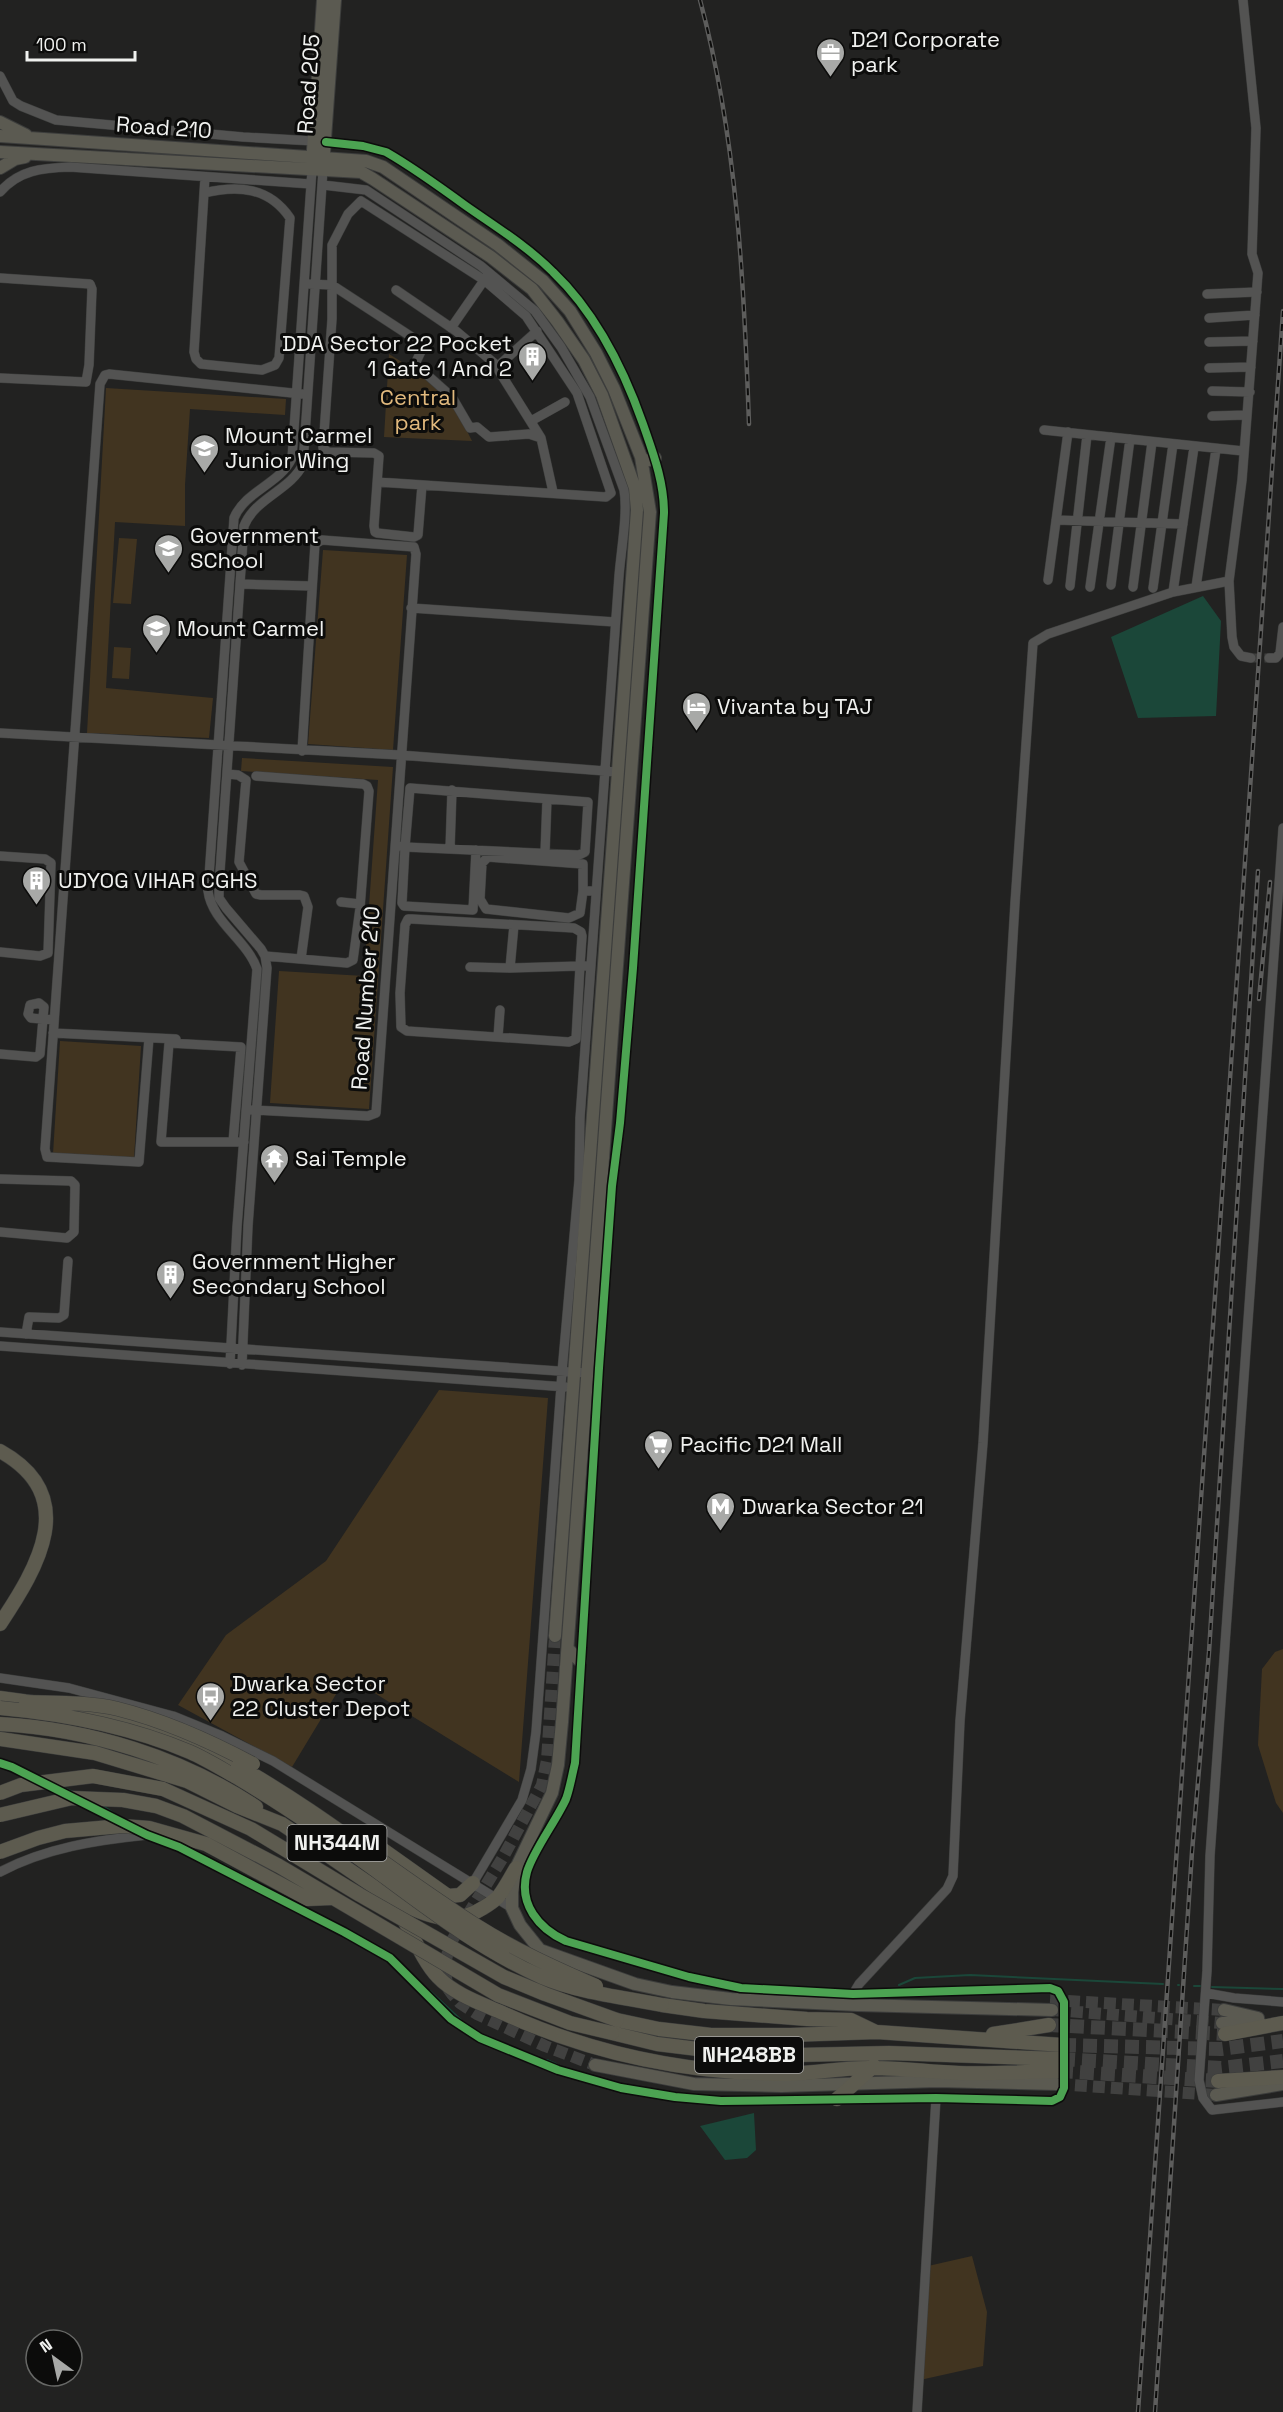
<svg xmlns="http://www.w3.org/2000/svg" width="1283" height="2412" font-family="'Space Grotesk',sans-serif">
<rect width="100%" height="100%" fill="#222221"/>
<path fill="#413420" d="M389,354L418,372L451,399L472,441L384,437Z
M106,388L286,399L285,415L190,409L185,485V526L115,522L106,688L213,698L209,738L87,733Z
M119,538L137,539L131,604L113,603Z
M323,550L407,555L393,750L308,744Z
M114,647L131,648L129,679L112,678Z
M242,758L393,767L369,1109L270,1103L279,971L364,976L378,780L241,771Z
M60,1041L141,1046L134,1158L53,1154Z
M439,1390L548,1398L519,1782L347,1676L292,1767L178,1705L226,1635L326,1561Z
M1283,1649V1813L1276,1803L1258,1745L1262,1669L1275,1652Z
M972,2256L987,2312L983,2366L920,2380L928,2266Z"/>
<path fill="#1b4739" d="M1203,596L1221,621L1216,716L1138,718L1111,637Z
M754,2113L756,2150L747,2158L725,2160L700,2126Z"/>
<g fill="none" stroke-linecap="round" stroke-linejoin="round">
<path stroke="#1b4739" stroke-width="2" d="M59,1786L73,1792
M100,1804L118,1816
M224,1865L269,1889
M899,1985L915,1978L970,1975L1163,1984
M1178,1985H1179
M1194,1986H1200
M1212,1987L1283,1989
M430,1991L461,2020
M547,2060L556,2064"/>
<path stroke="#414140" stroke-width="9" stroke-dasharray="9 4.5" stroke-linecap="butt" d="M1251,658H1269"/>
<path stroke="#414140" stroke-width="12" stroke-dasharray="12 6" stroke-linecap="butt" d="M555,1636L547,1760L542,1785L502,1859L451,1942L446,1959V1976L447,1987L452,1994L460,2003L477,2014L545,2046L595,2065
M1050,2000L1224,2010
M1053,2010L1222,2023
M1057,2084L1216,2095"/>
<path stroke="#414140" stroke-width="14" stroke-dasharray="14 7" stroke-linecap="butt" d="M1049,2025L1225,2034
M1062,2045L1221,2049L1283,2041
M1061,2059L1221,2068L1283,2061
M1059,2071L1218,2081"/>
<defs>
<path id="minor" d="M0,76L13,101L21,106L56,120L243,137L314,141
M323,185L366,190L481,266L535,311L561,347L590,397L624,490C628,513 621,550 619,576L580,1118L579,1180L562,1372L536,1732L531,1769L522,1800L473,1883
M0,192C19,170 42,168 70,167L311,184
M204,193C238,185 269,187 290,218L279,358L275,365L262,370L201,364L196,359L194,352L205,177
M0,278L90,284L92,289L89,365L86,382L0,378
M309,284L332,285L424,345L415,364L452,397L470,428L477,427L489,437L529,434L541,438L553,492
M396,290L456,331L494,363L541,438
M1207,294L1257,292
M1209,318L1255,315
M451,328L487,276
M1209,342L1253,341
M497,367L537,331
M1209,368L1251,367
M1212,391L1250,392
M1212,416L1246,415
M531,421L565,402
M1044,430L1243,451
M378,482L606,497L611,493L577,393L526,316L484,280L361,201L348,214L332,245V319L323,448L328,452L374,453L379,456L374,526L375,532L377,533L414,537L418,535L422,485
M1056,520L1183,524
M1048,580L1068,432
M1229,581L1242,480L1258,273L1252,254L1256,128L1243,0
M240,584L312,586
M1111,585L1130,439
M1070,586L1087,435
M1090,587L1111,437
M1133,587L1152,442
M1196,587L1216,449
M1153,588L1173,444
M1173,592L1194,447
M411,608L615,622
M1269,658H1276L1280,653L1283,627
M0,733L400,755L618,772
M227,774L238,775L246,780L239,862L256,894L261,895H300L304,896L308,907L301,959
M256,776L363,784L367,786L369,791L360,908L353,960L347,963L265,956
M410,788L588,802L585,852L579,855L405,847Z
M1283,828L1210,1856L1207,1971L1199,2080L1203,2098L1212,2110L1283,2102
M399,846L405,847L402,903L404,906L473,910L476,850
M450,849L452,790
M545,853L547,799
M0,856L45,859L51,863L48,953L40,956L0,952
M583,891V864L488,857L482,863L480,899L486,909L569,918L580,913L583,891H596
M341,902L360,904
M514,925L510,968L580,966L576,1039L569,1042L407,1031L401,1027L400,993L405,925L408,919H412L574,928L581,932L582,936L580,966H590
M470,967L510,968
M53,1033L176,1039
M498,1037L500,1010
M149,1038L139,1162L47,1157L45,1149L100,384L105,375L109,374L302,394
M0,1054L36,1057L40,1054L44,1007L39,1003L30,1005L28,1014L31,1018C39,1019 46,1019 54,1020
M252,1110L368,1116L376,1113L416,554L414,547L322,540L315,544L302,751
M233,1142L241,1047L169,1043L161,1142H244
M0,1179L71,1181L75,1185L74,1232L67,1238L0,1232
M0,1332L587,1373
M26,1334L29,1317L59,1318L64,1315L68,1261
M0,1346L566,1387
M230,1364L237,1227L257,969C247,940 212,922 208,891L234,518C245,491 280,484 292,458L312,170
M242,1365L248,1226L267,968L265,956L261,949L226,908L219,898V886L244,526C255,498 291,490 303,464L323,170
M0,1678L69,1688L173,1716L222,1736L273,1761L512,1908
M0,1763L12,1767L147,1835L179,1847L344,1932L390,1958L451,2019L480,2038L558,2070L621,2088L675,2097L721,2101L936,2098L1052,2101L1060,2097L1064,2088V2002L1058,1991L1050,1988L853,1994L741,1988L689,1977L566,1941C539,1929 518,1904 527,1872C533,1851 556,1821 566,1799C570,1788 572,1775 575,1763L599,1368L612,1186L620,1123L633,968L664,513C664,481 653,453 643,424C624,370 595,312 553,272C527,246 496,227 466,206C440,187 414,168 386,152L363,146L326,142
M0,1872C45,1848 97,1840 147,1835
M1206,1993L1234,1998L1283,2002
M853,1994L859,1984L947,1889L953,1876L960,1721L983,1443L1015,903L1033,643L1048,634L1173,592L1229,581L1232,637L1234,647L1241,656L1251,658
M917,2412L936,2098"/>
<path id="major" d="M0,122L26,135
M0,136L366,161L383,167L498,245L543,281L570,311L596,353L614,389L641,457L650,512L562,1722L558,1765L552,1793L516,1868L512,1892V1908L520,1925L540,1950L635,1984L672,1992L731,1999L857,2005L1052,2010
M0,152L361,172L373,179L491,257L532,289L557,321L584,360L602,395L635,488L637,510L555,1636
M312,165L323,0
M323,166L335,0
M0,168L15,159L25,157
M642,462L655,458
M568,1649L580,1661
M1224,2010L1258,2018
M1222,2023H1260
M595,2065L694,2084L782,2086L937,2081L1057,2084
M1216,2095L1283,2084"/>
<path id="highway" d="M0,1451C81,1496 38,1567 0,1624
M0,1698L37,1703
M68,1707L148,1726L184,1740L238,1766
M0,1724C89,1729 181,1757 256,1807
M0,1739L95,1753L187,1781L237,1806L282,1824L392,1899C407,1921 421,1960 438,1977C455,1995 483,2004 505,2014C593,2054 686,2073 782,2074C812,2074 843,2067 873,2068C902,2068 930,2072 959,2073C992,2074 1026,2072 1059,2071
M379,1847L448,1896L460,1895L473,1883
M394,1900C424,1915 452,1928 483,1908C488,1905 494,1901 498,1897C505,1888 510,1878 516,1868
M662,2005L704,2011L807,2019L851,2020L876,2032
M617,2020L659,2029L711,2035H790L877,2032L1062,2045
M612,2033L657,2044L755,2056L889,2053L1061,2059
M993,2034L1049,2025
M1225,2034L1283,2023
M1218,2081L1283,2077
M837,2099L874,2066"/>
</defs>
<use href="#minor" stroke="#3c3d3c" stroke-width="10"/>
<use href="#major" stroke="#3c3d3c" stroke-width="14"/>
<use href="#highway" stroke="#3c3d3c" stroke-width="15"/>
<use href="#minor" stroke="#535352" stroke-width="9"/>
<use href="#major" stroke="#5b5a51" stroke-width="12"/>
<use href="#highway" stroke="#5d5b4f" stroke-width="14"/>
<defs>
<path id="rail" d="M700,0C737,138 744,281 749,424
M1259,999L1270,882
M1138,2412L1283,311
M1155,2412L1192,1852L1209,1652L1258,871"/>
</defs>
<use href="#rail" stroke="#5d5d5c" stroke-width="4.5"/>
<use href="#rail" stroke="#0c0c0b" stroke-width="2" stroke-dasharray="7" stroke-linecap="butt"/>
<defs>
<path id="highway-bridge" d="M26,1702C56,1703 88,1702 118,1709C166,1721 210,1741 253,1764
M0,1708C65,1714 129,1726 190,1752C206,1759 222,1769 238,1778C285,1806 330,1837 374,1869C428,1909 481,1950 542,1977C580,1993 622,1997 662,2005
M238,1766C322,1813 396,1875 477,1926C515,1950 555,1968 596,1986
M0,1793L21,1785L93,1776L163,1789L251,1829L360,1895L504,1977L545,1994L617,2020
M0,1815L72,1798L123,1800L156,1806L183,1816L279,1866L498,1995L570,2023L612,2033
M357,1832L379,1847
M0,1852L38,1838L65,1831L122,1826L149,1828L206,1844L308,1899L331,1898"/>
</defs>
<use href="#highway-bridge" stroke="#3c3d3c" stroke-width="15" stroke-linecap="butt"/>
<use href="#highway-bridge" stroke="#5d5b4f" stroke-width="14"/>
<defs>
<path id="cycleway" d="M0,1763L12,1767L147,1835L179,1847L344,1932L390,1958L451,2019L480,2038L558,2070L621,2088L675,2097L721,2101L936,2098L1052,2101L1060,2097L1064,2088V2002L1058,1991L1050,1988L853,1994L741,1988L689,1977L566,1941C539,1929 518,1904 527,1872C533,1851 556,1821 566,1799C570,1788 572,1775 575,1763L599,1368L612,1186L620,1123L633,968L664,513C664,481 653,453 643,424C624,370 595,312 553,272C527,246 496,227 466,206C440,187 414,168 386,152L363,146L326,142"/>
</defs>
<use href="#cycleway" stroke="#0c0c0b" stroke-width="11"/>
<use href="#cycleway" stroke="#4ca352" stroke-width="8"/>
</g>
<defs>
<symbol id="office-pin" viewBox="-11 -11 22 30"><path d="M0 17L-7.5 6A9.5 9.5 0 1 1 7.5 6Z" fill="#a8a9a7" stroke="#0c0c0b"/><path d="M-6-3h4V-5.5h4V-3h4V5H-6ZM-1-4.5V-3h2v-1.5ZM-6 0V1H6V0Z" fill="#fff"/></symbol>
<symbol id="building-pin" viewBox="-11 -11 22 30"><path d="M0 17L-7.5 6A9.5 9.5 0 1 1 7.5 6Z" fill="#a8a9a7" stroke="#0c0c0b"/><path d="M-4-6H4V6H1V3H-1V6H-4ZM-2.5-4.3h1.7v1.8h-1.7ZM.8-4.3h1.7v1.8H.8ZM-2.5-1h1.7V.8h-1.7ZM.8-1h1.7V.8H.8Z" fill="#fff"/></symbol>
<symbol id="school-pin" viewBox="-11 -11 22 30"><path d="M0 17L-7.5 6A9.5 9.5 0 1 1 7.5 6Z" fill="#a8a9a7" stroke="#0c0c0b"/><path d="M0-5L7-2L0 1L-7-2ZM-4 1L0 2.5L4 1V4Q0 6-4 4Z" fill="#fff"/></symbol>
<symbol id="hotel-pin" viewBox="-11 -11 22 30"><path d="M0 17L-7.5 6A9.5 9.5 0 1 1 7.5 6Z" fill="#a8a9a7" stroke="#0c0c0b"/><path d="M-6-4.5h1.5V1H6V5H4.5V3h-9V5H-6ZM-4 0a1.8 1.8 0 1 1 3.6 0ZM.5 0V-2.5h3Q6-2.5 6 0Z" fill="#fff"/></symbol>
<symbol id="temple-pin" viewBox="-11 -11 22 30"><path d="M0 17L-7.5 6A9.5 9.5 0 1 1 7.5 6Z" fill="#a8a9a7" stroke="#0c0c0b"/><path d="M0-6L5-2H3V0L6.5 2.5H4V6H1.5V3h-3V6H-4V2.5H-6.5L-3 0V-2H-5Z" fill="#fff"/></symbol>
<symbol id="supermarket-pin" viewBox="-11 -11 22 30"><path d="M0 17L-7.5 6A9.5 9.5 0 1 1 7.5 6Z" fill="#a8a9a7" stroke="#0c0c0b"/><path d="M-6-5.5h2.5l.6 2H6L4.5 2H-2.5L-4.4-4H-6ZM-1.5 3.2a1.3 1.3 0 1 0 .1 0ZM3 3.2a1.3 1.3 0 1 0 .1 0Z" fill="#fff"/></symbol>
<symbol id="metro-pin" viewBox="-11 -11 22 30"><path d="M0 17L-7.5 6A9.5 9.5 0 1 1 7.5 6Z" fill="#a8a9a7" stroke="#0c0c0b"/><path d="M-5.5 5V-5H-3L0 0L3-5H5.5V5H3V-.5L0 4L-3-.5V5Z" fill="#fff"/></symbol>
<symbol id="bus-pin" viewBox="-11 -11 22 30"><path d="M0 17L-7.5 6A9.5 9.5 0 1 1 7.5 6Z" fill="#a8a9a7" stroke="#0c0c0b"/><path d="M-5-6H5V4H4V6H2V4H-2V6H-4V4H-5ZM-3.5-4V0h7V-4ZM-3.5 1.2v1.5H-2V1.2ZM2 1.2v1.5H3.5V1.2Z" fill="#fff"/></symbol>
</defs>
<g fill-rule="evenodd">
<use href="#office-pin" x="814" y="36" width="33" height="45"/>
<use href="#building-pin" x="516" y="340" width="33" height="45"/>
<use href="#school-pin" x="188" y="432" width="33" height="45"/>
<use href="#school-pin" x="152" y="532" width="33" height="45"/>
<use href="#school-pin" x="140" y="612" width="33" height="45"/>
<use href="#hotel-pin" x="680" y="690" width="33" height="45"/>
<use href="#building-pin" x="20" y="864" width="33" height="45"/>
<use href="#temple-pin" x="258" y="1142" width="33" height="45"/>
<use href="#building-pin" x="154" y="1258" width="33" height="45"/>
<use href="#supermarket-pin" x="642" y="1428" width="33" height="45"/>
<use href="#metro-pin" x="704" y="1490" width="33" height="45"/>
<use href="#bus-pin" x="194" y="1680" width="33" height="45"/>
</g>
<g text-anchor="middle" stroke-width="6" stroke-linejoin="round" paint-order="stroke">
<g fill="#0c0c0b" stroke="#acacab" stroke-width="1.5">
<rect x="287.5" y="1825" width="99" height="36" rx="4.5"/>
<rect x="695" y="2037" width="108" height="36" rx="4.5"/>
</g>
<g font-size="21" font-weight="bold" fill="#f0f1ef">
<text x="337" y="1850">NH344M</text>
<text x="749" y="2062">NH248BB</text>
</g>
<g font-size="22" fill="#f0f1ef" stroke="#0c0c0b" text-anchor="start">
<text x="851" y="47">D21 Corporate<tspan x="851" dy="25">park</tspan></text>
<text x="512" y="351" text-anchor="end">DDA Sector 22 Pocket<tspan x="512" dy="25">1 Gate 1 And 2</tspan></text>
<text x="225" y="443">Mount Carmel<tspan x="225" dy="25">Junior Wing</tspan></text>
<text x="190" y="543">Government<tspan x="190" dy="25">SChool</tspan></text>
<text x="177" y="636">Mount Carmel</text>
<text x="717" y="714">Vivanta by TAJ</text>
<text x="58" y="888">UDYOG VIHAR CGHS</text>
<text x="295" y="1166">Sai Temple</text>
<text x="192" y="1269">Government Higher<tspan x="192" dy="25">Secondary School</tspan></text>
<text x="680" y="1452">Pacific D21 Mall</text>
<text x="742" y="1514">Dwarka Sector 21</text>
<text x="232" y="1691">Dwarka Sector<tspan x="232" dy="25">22 Cluster Depot</tspan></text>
</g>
<g font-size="22" fill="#f0f1ef" stroke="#0c0c0b">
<text transform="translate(308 84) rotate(-86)" y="8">Road 205</text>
<text transform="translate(164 127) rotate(4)" y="8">Road 210</text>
<text transform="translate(365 998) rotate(-86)" y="8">Road Number 210</text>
</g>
<g font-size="22" fill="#e1b97d" stroke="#0c0c0b">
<text x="418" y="405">Central<tspan x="418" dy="25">park</tspan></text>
</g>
</g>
<g transform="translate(54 2358) rotate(327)"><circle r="28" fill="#0c0c0b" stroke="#676866" stroke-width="1.5"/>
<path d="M0-4.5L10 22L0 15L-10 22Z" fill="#a8a9a7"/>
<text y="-9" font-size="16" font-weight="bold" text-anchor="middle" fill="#f0f1ef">N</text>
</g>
<path d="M27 51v9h108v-9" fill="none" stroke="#f0f1ef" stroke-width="3"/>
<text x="36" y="51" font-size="18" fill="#f0f1ef" stroke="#0c0c0b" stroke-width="4.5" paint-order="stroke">100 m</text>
</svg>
